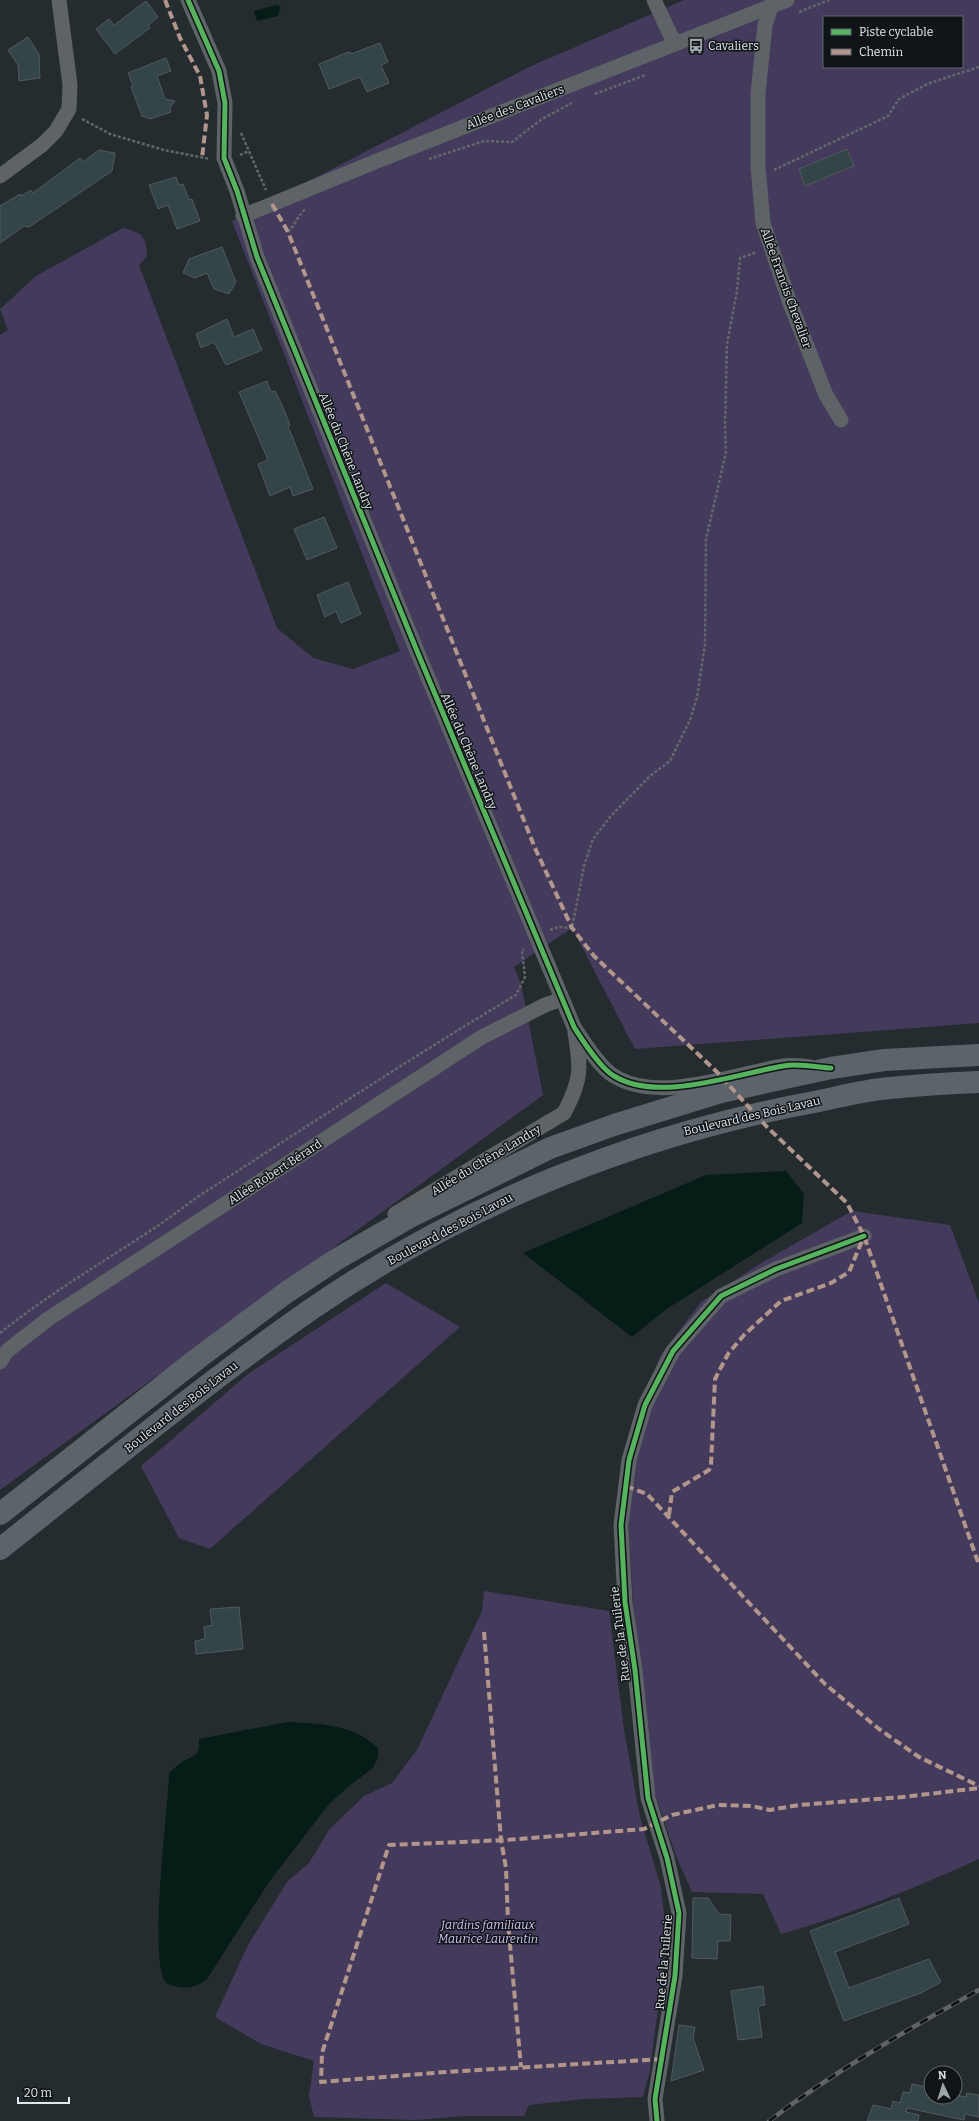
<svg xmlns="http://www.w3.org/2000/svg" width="979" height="2121" font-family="Bitter,serif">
<rect width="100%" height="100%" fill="#252c30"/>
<path fill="#443b5c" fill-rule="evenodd" d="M684,0H979V1023L635,1049L572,928L514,967L521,984L543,1095L0,1490V335L8,330L0,309L36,276L123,228C143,233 146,236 147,256L139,265L277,628L313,658L353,669L400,651L232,221L529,67ZM824,17H962V67H824Z
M852,1211L950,1225L979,1303V1859C915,1888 849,1915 781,1934L763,1894L692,1892L676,1856L655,1794L633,1602L626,1471L641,1407L660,1356L701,1302L763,1262Z
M386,1283L460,1327L210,1549L179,1538L141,1466L248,1374Z
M484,1591L609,1611L624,1730L640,1817L661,1887L667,1939L650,2070L643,2097L584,2099L529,2105L524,2116H465L417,2120L314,2117L309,2096L314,2061L261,2044L215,2017L248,1945L287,1882L309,1863L329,1830L364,1796L392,1783L417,1750L482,1611Z"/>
<path fill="#051c17" d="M276,5L281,7L278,16L257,21L254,11Z
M786,1171L804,1194L802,1223L665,1310L632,1337L523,1253L706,1175Z
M288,1722C322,1724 352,1724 378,1748V1757L373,1768L349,1786L329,1804L269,1882L207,1979C195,1989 180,1990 166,1983C148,1959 168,1810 169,1773C173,1769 177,1765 182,1762C195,1754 200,1757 199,1739Z"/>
<path fill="#334548" stroke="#52595b" d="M146,1L158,17L148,26L150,28L115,54L96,29L109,19L114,25Z
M28,37L39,54L40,78L19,81L18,65L8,50Z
M380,43L388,62L381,65L389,83L367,92L360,77L329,89L319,64L343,54L350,52L351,54Z
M166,58L171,71L157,76L165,99L175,101L170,108L171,112L150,119L142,116L131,87L133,86L128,73Z
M847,149L854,166L805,186L799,169Z
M99,150L115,153L112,171L29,227L24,226L0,243V206L20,194L21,196L31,190L33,193L80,158L83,162Z
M176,177L179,185L183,184L189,200L192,199L200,221L177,229L168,205L158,209L149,185Z
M222,247L236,282L229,294L214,289L207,273L195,278L183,273L189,259Z
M227,319L234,337L253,329L262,350L226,365L214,342L201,348L196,334Z
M267,381L271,392L275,391L282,405L290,425L288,426L313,489L293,496L290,487L270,496L258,464L268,460L239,392Z
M324,517L337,548L307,560L294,529Z
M348,582L361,614L341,623L336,611L325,617L317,595Z
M239,1607L243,1649L196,1654L195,1641L205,1639L204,1627L212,1625L210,1609Z
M693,1898H708L719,1914L731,1915L730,1941H718L717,1959L692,1958Z
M899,1898L909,1924L835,1952L849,1988L929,1959L941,1982L921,1993L844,2021L810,1931Z
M763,1986L765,2005L758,2006L762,2037L738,2040L731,1991Z
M679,2025L695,2027L693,2038L704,2070L671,2081Z
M912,2084L931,2088V2097H955V2095L966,2097L967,2093L979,2095V2117L965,2114L964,2120L907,2108L906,2112L919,2115L918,2121H867L873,2105L891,2109L893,2101L900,2103L903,2092L910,2093Z"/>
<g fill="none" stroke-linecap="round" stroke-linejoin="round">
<path stroke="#63686c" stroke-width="2.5" stroke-dasharray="3 2" stroke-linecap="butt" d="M799,12L829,0
M595,94L645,75
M82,119L110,134L164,150L210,159
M241,133L266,190
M240,155L249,151
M429,159L484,141L512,142L542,119L572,103
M774,170L888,116L899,99L927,84L979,67
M288,232C295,225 299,213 306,209
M550,930L558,927L572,928L584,866L593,839L610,817L650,776L670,761L690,720L697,697L705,644L706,539L726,452L725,425L727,344L737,291L740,258L757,252
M0,1333C50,1293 105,1261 159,1225C174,1215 187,1204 202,1194C306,1127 409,1059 516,995L525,977L522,951L524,949"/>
<path stroke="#5d6366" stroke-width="15" d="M188,0L219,71L225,103L224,158L237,191L257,257L417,651L574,1027C583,1041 600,1068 614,1076C659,1104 735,1074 783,1066C792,1065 802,1066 810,1067
M654,0L671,36L677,43
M771,7L765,25L758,94V167L763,223L790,303L826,395L841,420
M0,176L42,145L56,131L69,109L70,85L59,0
M243,216L377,161L787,0
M395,1214L564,1113C582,1079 581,1069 575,1032
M0,1362L7,1351L48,1319L482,1037L545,1005L562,999
M657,2121L655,2099L675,1976L679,1913L667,1858L648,1798L635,1670L625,1602L621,1525L629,1460L645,1405L673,1351L721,1296L776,1269L864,1236"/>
<path stroke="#5c636a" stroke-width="22" d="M0,1514L197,1359L287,1292L337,1259L410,1217L550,1148L614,1125L721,1092L831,1068L884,1060L979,1055
M0,1549C103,1468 205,1383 313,1308C463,1205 635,1135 814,1102C839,1097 865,1090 890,1088C920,1085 949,1083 979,1082"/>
<defs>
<path id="rail" d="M769,2121C835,2071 907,2030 979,1990"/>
</defs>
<use href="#rail" stroke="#606467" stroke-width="4.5"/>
<use href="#rail" stroke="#0f1417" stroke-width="3" stroke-dasharray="9" stroke-linecap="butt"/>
<path stroke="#b2968c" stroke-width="4" stroke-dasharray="8 4" stroke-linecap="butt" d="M165,0L180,38L200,76L207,115L202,158
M272,204L288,232L535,848L572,928L594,956L717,1072L767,1127L847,1203L864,1236L979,1565
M626,1486L647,1494L825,1684L879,1729L919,1757L979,1786
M669,1515L672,1492L709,1470L711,1465L715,1379L728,1354L744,1335L781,1301L831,1283L849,1272L864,1236
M484,1632L501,1840L506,1868L508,1922L521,2067
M662,2059L446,2072L321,2082L322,2053L389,1845L506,1840L644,1829L672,1815L718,1805L752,1806L770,1810L799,1805L903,1797L979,1788"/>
<defs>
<path id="cycleway" d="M188,0L219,71L225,103L224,158L237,191L257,257L417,651L574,1027C583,1041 600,1068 614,1076C658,1103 735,1074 783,1066C798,1063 816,1067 831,1068
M657,2121L655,2099L675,1976L679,1913L667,1858L648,1798L635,1670L625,1602L621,1525L629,1460L645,1405L673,1351L721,1296L776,1269L864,1236"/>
</defs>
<use href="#cycleway" stroke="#0f1417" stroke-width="8"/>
<use href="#cycleway" stroke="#56b35d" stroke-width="5"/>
</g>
<defs>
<symbol id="bus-bare" viewBox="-9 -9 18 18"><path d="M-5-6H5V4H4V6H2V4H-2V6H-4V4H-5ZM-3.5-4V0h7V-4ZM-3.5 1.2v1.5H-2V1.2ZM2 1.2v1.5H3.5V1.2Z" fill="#9fa6ab" stroke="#0f1417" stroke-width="2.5" paint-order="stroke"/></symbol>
</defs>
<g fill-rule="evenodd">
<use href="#bus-bare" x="685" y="35" width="22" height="22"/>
</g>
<g text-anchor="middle" stroke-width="3" stroke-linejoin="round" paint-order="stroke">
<g font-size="12" fill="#e1e8ed" stroke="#0f1417" text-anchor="start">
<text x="708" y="50">Cavaliers</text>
</g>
<g font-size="12" fill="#e1e8ed" stroke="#0f1417">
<text transform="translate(515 107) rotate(-21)" y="4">Allée des Cavaliers</text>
<text transform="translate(786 288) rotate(70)" y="4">Allée Francis Chevalier</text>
<text transform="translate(346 451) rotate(68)" y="4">Allée du Chêne Landry</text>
<text transform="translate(469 751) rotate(67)" y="4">Allée du Chêne Landry</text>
<text transform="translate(752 1116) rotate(-13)" y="4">Boulevard des Bois Lavau</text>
<text transform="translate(486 1160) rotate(-31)" y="4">Allée du Chêne Landry</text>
<text transform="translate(275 1172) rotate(-33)" y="4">Allée Robert Bérard</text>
<text transform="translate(450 1229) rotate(-28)" y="4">Boulevard des Bois Lavau</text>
<text transform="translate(181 1407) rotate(-38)" y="4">Boulevard des Bois Lavau</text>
<text transform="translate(620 1634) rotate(-97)" y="4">Rue de la Tuilerie</text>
<text transform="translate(664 1962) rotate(-85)" y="4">Rue de la Tuilerie</text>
</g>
<g font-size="12" font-style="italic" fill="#cfc1f3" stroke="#0f1417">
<text x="488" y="1929">Jardins familiaux<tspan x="488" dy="14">Maurice Laurentin</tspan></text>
</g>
</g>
<rect x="823" y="16" width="140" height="52" fill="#0f1417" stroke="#63696d"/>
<rect x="831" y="29" width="20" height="6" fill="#56b35d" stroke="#63696d"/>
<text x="859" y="36" font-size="12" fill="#e1e8ed">Piste cyclable</text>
<rect x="831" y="49" width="20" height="6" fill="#b2968c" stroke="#63696d"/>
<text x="859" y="56" font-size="12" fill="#e1e8ed">Chemin</text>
<g transform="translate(943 2085) rotate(356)"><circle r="19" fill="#0f1417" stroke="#63696d"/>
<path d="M0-3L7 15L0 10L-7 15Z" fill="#9fa6ab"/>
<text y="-6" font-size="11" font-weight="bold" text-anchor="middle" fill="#e1e8ed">N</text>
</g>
<path d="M18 2097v6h51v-6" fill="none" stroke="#e1e8ed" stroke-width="2"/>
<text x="24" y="2097" font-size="12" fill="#e1e8ed" stroke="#0f1417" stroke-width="3" paint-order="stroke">20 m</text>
</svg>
